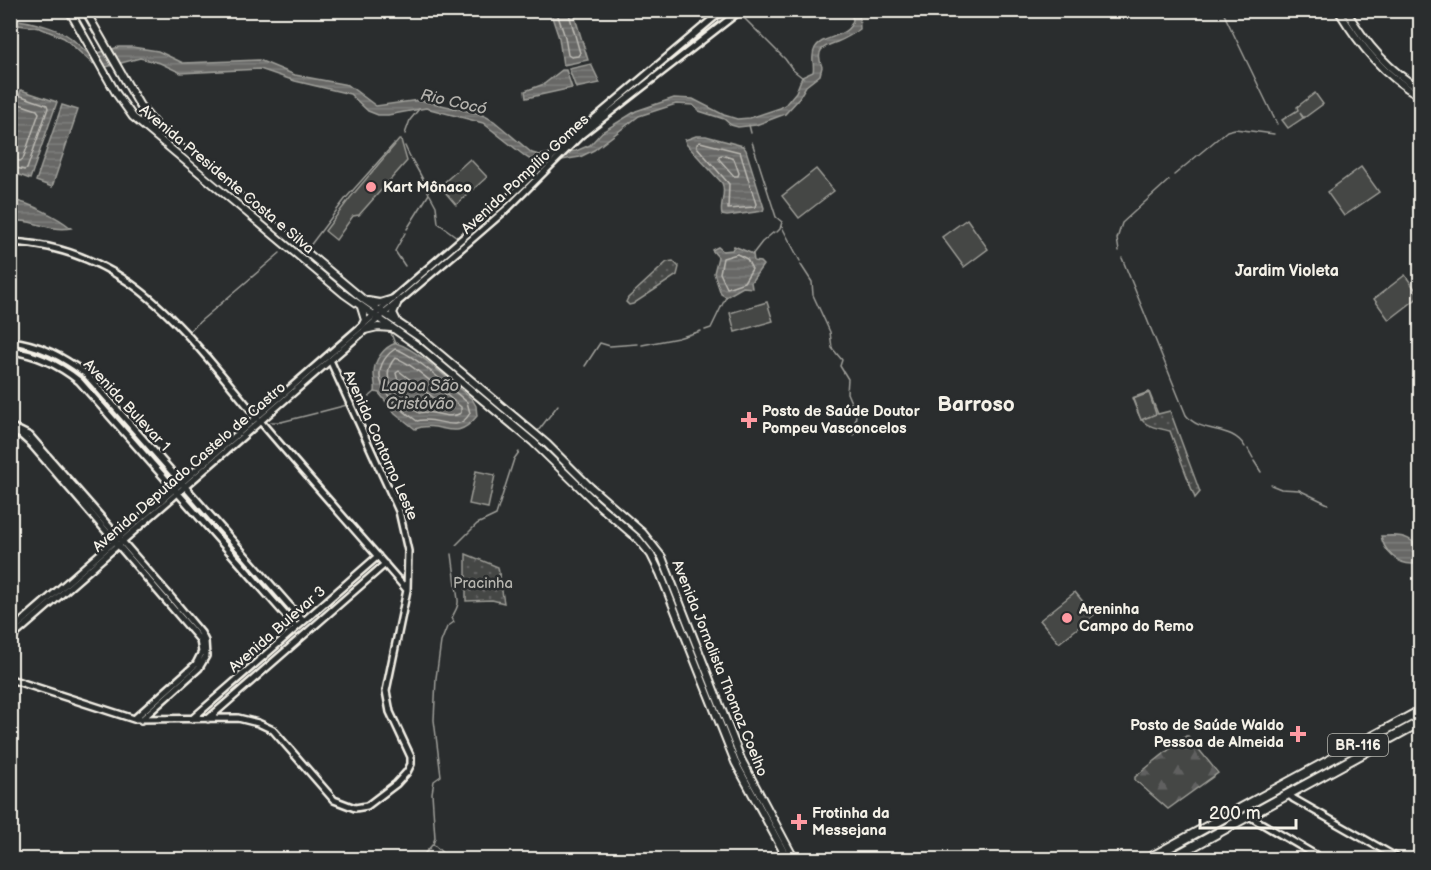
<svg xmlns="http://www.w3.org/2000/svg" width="1431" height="870" font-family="'Balsamiq Sans',sans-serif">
<defs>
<pattern id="grass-dots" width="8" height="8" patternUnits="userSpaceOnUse" patternTransform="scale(1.5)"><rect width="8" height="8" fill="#444645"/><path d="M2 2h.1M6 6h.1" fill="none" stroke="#606160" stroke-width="1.8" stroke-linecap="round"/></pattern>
<pattern id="forest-firs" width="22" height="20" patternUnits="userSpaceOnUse" patternTransform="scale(1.5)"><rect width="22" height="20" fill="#444645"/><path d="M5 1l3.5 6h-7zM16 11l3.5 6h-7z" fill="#606160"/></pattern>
<pattern id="water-rules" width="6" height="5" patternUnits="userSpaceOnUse" patternTransform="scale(1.5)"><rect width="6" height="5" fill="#676866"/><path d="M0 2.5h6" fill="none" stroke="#7d7e7c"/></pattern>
</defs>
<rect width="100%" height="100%" fill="#2a2d2e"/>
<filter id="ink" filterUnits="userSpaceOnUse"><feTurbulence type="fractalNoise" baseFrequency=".0167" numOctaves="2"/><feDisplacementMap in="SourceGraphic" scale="12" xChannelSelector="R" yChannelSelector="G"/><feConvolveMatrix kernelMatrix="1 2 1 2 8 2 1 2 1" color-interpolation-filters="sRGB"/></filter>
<g filter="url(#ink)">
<path fill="url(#grass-dots)" stroke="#9c9c96" stroke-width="1.5" d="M673,261L679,267L677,275L633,304L629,305L626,302L628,298L667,262Z
M1149,392L1158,414L1170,411L1200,492L1195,498L1170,431C1141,424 1143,426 1132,398Z
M110,403L179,482L174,486L105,407Z
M186,490L300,620L297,625L181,494Z
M466,554L498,567L504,603L492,600L466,601Z"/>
<path fill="url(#forest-firs)" stroke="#9c9c96" stroke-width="1.5" d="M1186,736H1188L1218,773L1168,809L1135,780V777Z"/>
<path fill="#444645" stroke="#9c9c96" stroke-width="1.5" d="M1315,93L1323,104L1304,118L1300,113L1303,118L1288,128L1282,120L1298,110L1297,107Z
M399,140H401L407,161L359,215L353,216L336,240L325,231L350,198Z
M470,159L487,177L456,205L440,186Z
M1361,167L1379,192L1344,216L1327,192Z
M816,169L834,191L799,218L782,196Z
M967,219L988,249L964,267L942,237Z
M1405,275L1420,296L1389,320L1374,299Z
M767,302L773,321L735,332L730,313Z
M1149,393L1156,414L1141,420L1133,399Z
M476,471L495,475L488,508L469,504Z
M1075,592L1094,615L1059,643L1040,620Z"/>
<path fill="url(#water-rules)" stroke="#9f9f9a" stroke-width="1.5" d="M550,11H573L588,60L563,65L559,38Z
M850,11H859L860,29C853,34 845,39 837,42C823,47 815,49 822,67L820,75L806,86L797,101L785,114L756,125L738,127L731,125L724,119L699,111L693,105L676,104L639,116L594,150L580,157L537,164L526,157L483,123L426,108L388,115H378L368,111L350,94L295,81L260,69L181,73L160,63L140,58L106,67L92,63L64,38L40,28L11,24V19C29,21 56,27 71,38C77,43 83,49 89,54L98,53L119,47H132L158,51L183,63L259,60L295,75L348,85L376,106L419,100L481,114L494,121L532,153L540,155L576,151L590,145L602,132L636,111L674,98L693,99L724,115L737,119L750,118L780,108L786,104L796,92L802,77L813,72C815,64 810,57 815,48C822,35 848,39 853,20Z
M591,64L600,83L576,88L569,69Z
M562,70H566L572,88L526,98L525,91L544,84Z
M21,90L57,102L30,179L11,172V119Z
M62,105L78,110L52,187L36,181Z
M696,136H706L743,146L746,150L764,208L763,211L727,216L722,215C719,204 727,193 722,183L686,144L685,140Z
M11,200C28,202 58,217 71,228C48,232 28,217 11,222Z
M734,246L753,254L754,261L760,262L763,265L751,282L752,288L743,287L726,297L721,294L714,273L718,257L712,250L718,247L723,251L732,250Z
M396,343C419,350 452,383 472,399L476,406L477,416C454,445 442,419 415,429L395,413L379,393L375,392C376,385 374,380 374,373C374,360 384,347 396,343Z
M1381,536C1393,536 1405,534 1414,543V564C1397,565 1384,551 1381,536Z"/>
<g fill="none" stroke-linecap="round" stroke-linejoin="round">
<path stroke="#bcbab4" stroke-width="1.5" d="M556,10L565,37L568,55L571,57L578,56L580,53L568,10
M10,92L47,105L48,108L27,169L24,170L10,166
M10,101L37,110L39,113L23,159L20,161L10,159
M700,142L740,152L756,204L755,207L728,209L729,184L697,147V144Z
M722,155L734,159L739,173L738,176H734L719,159V156Z
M737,254L747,259L752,269L744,282L727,288L720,273L723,258Z
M395,349C413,353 451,389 467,402L470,413C457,436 438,415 417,421C400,409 372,388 382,364C385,357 389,353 395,349Z
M395,358C409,360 447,396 461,407V413C448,421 433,409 419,413C401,400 376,380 395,358Z
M399,371L434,398L435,402C431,402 424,404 420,403C411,400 397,382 396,373Z"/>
<path stroke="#9f9f9a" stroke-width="1.5" d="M1222,10L1277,124
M743,17L785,59L793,70L803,78
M749,125L751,133
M405,134L410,120L419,109
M752,142L776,217L782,222L780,229L777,232
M405,146C412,163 424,177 429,194L407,229
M1174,175L1227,131L1235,129L1274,134
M430,195L436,206L438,223L457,237
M782,227L800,261
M405,233L395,251L405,266
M309,247L346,198L394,144
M1119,251L1117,239L1122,223L1169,180
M752,255L762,242L774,232
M1122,258L1186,415C1201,435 1232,424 1245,447
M801,265L812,282L813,295L830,332L832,348L842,360L840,366L848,379L847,393L856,414L854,435
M190,330L280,253
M705,330L711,328L726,297
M391,333L395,344
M642,345L678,338L701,331
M585,366L600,343L610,346L637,344
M369,397L375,392
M354,403L364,400
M320,412L347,405
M271,422H281L317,413
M538,431L558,405
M1248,449L1253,458
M1254,461L1261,472
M1271,485L1281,489L1299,490L1328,504
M456,545L477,524L496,515L514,459L519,452
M433,844L450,860
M419,860L433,844L435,838L432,793L434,781L441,776L434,720L436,678L441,642L447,627L454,622L452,618C454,612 459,607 458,600C456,585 454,569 452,554"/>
<defs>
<path id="secondary" d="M10,242C54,244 94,258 130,283C176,315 218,371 255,415C305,474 357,532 407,590
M10,341C40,344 63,357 86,374L303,621
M10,351C37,354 59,365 79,381L296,627
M10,426L30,436L170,596L201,633L205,641L206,656L199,668L141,720
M10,430L21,435L32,445L200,640L202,652L196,664L134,719
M10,632L504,202L575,135L723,10
M10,639L365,330L471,240L509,207L581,135L741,10
M10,679L134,719L238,718L258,723L273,730L334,800L355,808L367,806L396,784L407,772L411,764V757L390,712L386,691L407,590L408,551L399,511L330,360
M192,719L378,556
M208,719L385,564
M1289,795L1294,799L1401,860
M1249,816L1324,860"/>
<path id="primary" d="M69,10L116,93L133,117L344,294L418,346L533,442L595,502L639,540L651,555L660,573L735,762L788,860
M85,10L140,106L159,129L364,300L422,339L547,444L588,485L643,533L662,557L741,759L795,860
M1338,10C1360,46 1384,76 1420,96
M1346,10C1365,43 1388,70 1420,89
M368,301L380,303L393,299
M361,307L365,320L363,324
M397,321L393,313L397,304
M365,330L378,327L391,328"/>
<path id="highway" d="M1146,860L1420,711
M1168,860L1420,722"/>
</defs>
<use href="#secondary" stroke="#f4f1e8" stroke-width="10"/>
<use href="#primary" stroke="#f4f1e8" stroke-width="10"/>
<use href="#highway" stroke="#f4f1e8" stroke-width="12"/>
<use href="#secondary" stroke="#2a2d2e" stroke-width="5"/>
<use href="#primary" stroke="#2a2d2e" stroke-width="6"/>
<use href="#highway" stroke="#2a2d2e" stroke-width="8"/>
</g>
</g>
<g fill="#ff9aa2" stroke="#2a2d2e" stroke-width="2">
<circle cx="371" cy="187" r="6"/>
<path d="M746 411h6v6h6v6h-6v6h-6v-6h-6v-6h6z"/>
<circle cx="1067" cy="618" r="6"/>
<path d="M1295 725h6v6h6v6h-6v6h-6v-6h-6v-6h6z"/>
<path d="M796 813h6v6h6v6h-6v6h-6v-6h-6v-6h6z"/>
</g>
<g text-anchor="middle" stroke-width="5" stroke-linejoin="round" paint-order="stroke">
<rect fill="#2a2d2e" stroke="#b7b6b0" stroke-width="1.5" x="1328" y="734" width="60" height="22" rx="4.5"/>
<g font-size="14" font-weight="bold" fill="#f4f1e8">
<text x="1358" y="750">BR-116</text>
</g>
<g font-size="15" fill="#f4f1e8" stroke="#2a2d2e">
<text transform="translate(525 174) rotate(-43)" y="5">Avenida Pompílio Gomes</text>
<text transform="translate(227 179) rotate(40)" y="5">Avenida Presidente Costa e Silva</text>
<text transform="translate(127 405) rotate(47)" y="5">Avenida Bulevar 1</text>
<text transform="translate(381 445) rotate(66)" y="5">Avenida Contorno Leste</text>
<text transform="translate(189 467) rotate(-41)" y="5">Avenida Deputado Castelo de Castro</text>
<text transform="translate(277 629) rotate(-41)" y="5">Avenida Bulevar 3</text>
<text transform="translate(720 668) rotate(68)" y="5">Avenida Jornalista Thomaz Coelho</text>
</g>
<g font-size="15" font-weight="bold" fill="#f4f1e8" stroke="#2a2d2e" text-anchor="start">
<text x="383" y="192">Kart Mônaco</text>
<text x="762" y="416">Posto de Saúde Doutor<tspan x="762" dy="17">Pompeu Vasconcelos</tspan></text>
<text x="1079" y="614">Areninha<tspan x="1079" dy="17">Campo do Remo</tspan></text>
<text x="1284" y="730" text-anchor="end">Posto de Saúde Waldo<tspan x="1284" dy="17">Pessoa de Almeida</tspan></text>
<text x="812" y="818">Frotinha da<tspan x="812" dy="17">Messejana</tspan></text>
</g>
<g font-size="15" fill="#b6b5af" stroke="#2a2d2e">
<text x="483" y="588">Pracinha</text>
</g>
<g font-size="16" font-style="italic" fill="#b5b3ae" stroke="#2a2d2e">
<text transform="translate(454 101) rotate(13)" y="6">Rio Cocó</text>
<text x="420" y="391">Lagoa São<tspan x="420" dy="18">Cristóvão</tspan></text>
</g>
<g font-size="16" font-weight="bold" fill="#f4f1e8" stroke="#2a2d2e">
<text x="1287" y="276">Jardim Violeta</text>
</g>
<g font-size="21" font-weight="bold" fill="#f4f1e8" stroke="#2a2d2e">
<text x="976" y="411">Barroso</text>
</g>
</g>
<rect width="1431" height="870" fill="none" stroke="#2a2d2e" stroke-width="36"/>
<rect x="18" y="18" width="1395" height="834" fill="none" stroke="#f4f1e8" stroke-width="2" filter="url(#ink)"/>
<path d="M1200 819v9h96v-9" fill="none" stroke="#f4f1e8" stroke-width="3"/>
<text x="1209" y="819" font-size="18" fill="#f4f1e8" stroke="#2a2d2e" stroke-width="4.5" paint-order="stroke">200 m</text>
</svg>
